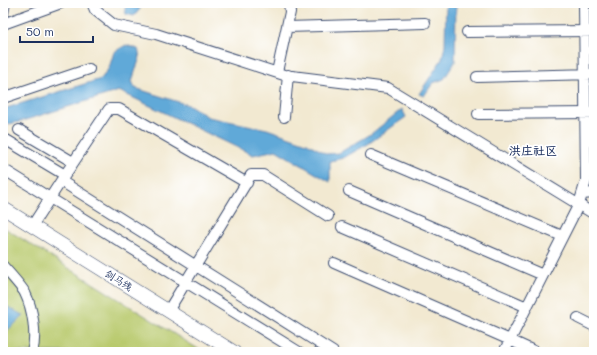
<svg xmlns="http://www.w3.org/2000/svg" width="597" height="355" font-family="Mali,'LXGW WenKai TC',sans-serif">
<rect width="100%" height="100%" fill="#fff"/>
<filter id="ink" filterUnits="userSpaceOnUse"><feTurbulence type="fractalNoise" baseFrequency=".025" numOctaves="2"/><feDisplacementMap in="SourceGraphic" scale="8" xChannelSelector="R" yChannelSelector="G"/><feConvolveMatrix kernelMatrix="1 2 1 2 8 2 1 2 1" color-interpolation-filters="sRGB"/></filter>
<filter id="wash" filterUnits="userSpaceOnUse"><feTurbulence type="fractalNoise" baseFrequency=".012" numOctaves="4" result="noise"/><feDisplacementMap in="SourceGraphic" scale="16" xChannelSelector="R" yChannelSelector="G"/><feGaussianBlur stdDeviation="0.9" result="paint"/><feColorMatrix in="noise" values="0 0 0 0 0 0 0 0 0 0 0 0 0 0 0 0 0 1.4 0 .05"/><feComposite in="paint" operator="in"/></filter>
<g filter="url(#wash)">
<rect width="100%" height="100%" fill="#f2e9d1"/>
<path fill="#b8c96c" stroke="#6a7c65" d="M3,227L203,352H3Z"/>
<path fill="#61a9d8" stroke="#3e6c9b" d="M126,3H140V9L134,16L126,14L125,10Z
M446,3H456L455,62L444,79L433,83L424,96L419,94L442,59L445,45Z
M126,45L138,49L140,57L132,81L135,88L191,106L208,117L267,129L307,143L327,154L339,153L371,134L402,109L406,117L368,144L343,158L330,161V182L276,150L253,155L119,91L19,122L3,125V109L101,79L109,68L114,52Z
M3,304L24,316L3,334Z"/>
</g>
<g filter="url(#ink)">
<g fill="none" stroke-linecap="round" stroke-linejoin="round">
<defs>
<path id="minor" d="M92,3L95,10L114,25L156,34L284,75L388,88L594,214
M3,14L5,3
M3,24L61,3
M287,27L425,23
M467,32L594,31
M277,72L290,12L289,3
M477,77L594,74
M3,98L89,69
M478,114L594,113
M284,117L288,75
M19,130L73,162
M3,138L65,175
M371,155L562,236
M3,169L299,352
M61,181L333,352
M349,191L543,275
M582,194L594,193
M32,226L61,181L109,109H119L247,183
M342,227L527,307
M334,263L510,340L536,352
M3,266C8,272 22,287 25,293C33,309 37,336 32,352
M168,311L251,175H263L328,216
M578,318L594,326
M504,352L579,204L586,181L584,3"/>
<path id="major" d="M3,208L32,226L234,352"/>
</defs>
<use href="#minor" stroke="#3b4b6f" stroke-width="12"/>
<use href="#major" stroke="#3b4b6f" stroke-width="14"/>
<use href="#minor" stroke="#fff" stroke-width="10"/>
<use href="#major" stroke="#fff" stroke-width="13"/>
</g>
</g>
<g text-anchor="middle" stroke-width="3.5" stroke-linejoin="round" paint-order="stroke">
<g font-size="10" fill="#1b2f5e" stroke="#fff">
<text transform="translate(119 280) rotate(32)" y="4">剑马线</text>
</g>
<g font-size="12" font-weight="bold" fill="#1b2f5e" stroke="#fff">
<text x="533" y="155">洪庄社区</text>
</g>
</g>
<rect width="597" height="355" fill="none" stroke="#fff" stroke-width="16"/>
<path d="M20 36v6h73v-6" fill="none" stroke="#1b2f5e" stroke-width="2"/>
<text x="26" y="36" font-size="12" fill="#1b2f5e" stroke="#ffffff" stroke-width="3" paint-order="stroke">50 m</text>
</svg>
